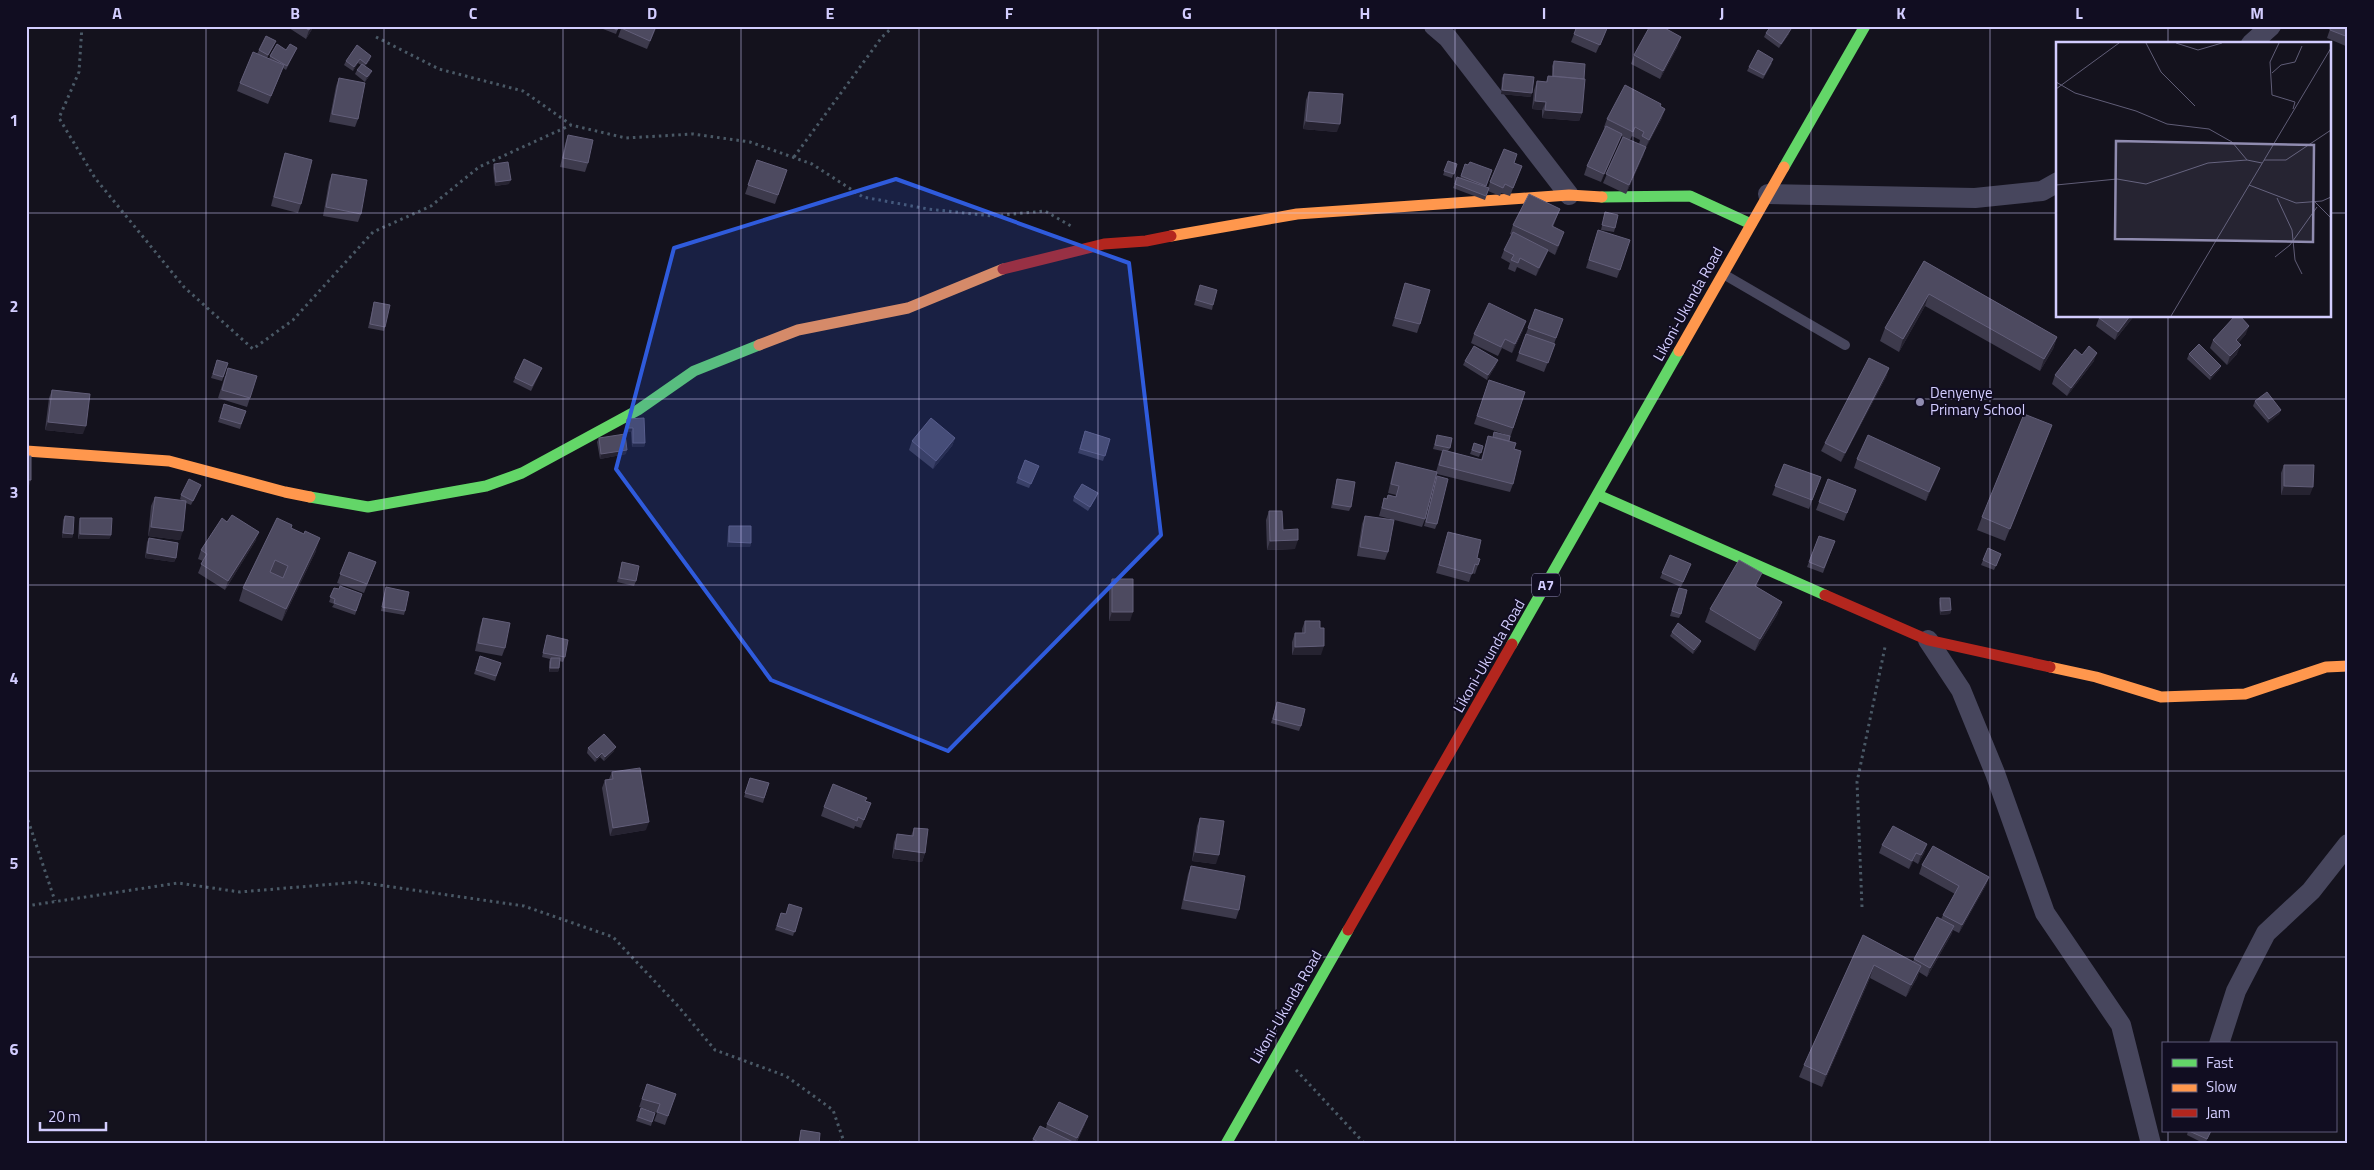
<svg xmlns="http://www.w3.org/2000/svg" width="2374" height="1170" font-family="'Titillium Web',sans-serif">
<rect width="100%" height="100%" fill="#14121d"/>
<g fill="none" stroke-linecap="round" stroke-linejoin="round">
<path stroke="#4a5966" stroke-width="3" stroke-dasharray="2.5 4" stroke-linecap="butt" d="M82,26L79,72L59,118L95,178L184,287L253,349L293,320L373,232L431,206L479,167L571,125L626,138L693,134L750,142L812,164L863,197L928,209L992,216L1045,211L1071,226
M376,37L439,69L523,91L570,124
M794,157L882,37L894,26
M26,814L55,901
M26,906L178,883L240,892L358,882L524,906L613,937L678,1006L715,1050L786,1076L833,1110L843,1139L838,1144
M1862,907L1857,782L1885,647
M1296,1070L1365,1144"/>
<path stroke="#47465d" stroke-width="10" d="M1725,275L1845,345"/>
<path stroke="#47465d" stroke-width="20" d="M1434,26L1448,38L1569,195
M2251,44L2271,26
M1768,194L1975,198L2042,191L2058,182
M1928,640L1961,690L1995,773L2045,913L2121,1025L2151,1144
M2219,1044L2236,991L2266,933L2311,891L2348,844"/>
<path stroke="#63d668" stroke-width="11" d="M1784,167L1865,26
M1602,197L1690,196L1751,224
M1598,495L1825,595
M310,497L368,507L486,486L522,473L638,410L694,371L759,345
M1512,644L1679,351
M1226,1144L1348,930"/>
<path stroke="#ff974d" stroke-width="11" d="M1171,236L1297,214L1569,195L1602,197
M759,345L798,330L908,308L1003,269
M1679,351L1784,167
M26,451L169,461L285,492L310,497
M2050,667L2096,677L2161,697L2245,694L2326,667L2348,666"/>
<path stroke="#b3261e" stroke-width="11" d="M1003,269L1104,244L1146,241L1171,236
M1825,595L1928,640L2050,667
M1348,930L1512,644"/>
</g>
<path fill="#3d3a4c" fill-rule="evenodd" d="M286,26H314L306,39Z
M604,26H619L616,34L603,29Z
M622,26H657L647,49L618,37Z
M1577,26H1608L1596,53L1571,42Z
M2331,26H2348V47L2327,38Z
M1766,33L1789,34L1779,48L1764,37Z
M274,45L267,58L269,59L270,56L286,50L297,48L286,70L283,68L268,104L237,91L240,83L257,54L259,50Z
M357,45L370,60L365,66L370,75L365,82L355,74L357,70L361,65L358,63L353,71L344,65L346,61Z
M1678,46L1660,79L1631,64L1634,55Z
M1554,61L1582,113L1579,121L1542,118V110L1532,109L1534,90L1537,81L1546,82L1548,76H1552V66Z
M1772,63L1763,79L1747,71L1749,67Z
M1504,74L1531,97L1501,94L1502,78Z
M339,78L358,119L355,127L329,122L336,86Z
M1309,92L1337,132L1303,129L1306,100Z
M1661,104L1660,107L1662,118L1646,147L1643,156L1626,194L1603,183L1623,137L1621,136L1601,182L1584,175L1587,166L1605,128L1604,127L1607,119ZM1632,136L1640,140L1639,144L1630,140Z
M568,135L588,163L585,172L560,167L565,144Z
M285,153L301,204L298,213L271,206L282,162Z
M757,160L787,170L775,204L745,194Z
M1448,161L1457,164L1452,178L1443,175Z
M1514,163L1522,166L1510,196L1501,193L1500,196L1488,191L1485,200L1453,188L1457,177L1460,178L1465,164L1492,170L1486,187L1488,188L1490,182Z
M494,164L509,184L495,186L493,168Z
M332,174L361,214L358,222L323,216L329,182Z
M1560,209L1553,227L1561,241L1555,255L1548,251L1536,276L1517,267L1515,272L1508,269L1510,263L1501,258L1504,250L1512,235L1510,234L1513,225Z
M1605,212L1615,228L1614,232L1601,230Z
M1598,230L1620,270L1617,278L1586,268Z
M1924,261L2057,337L2053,349L2040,371L1925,306L1899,352L1880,341L1885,328Z
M1405,283L1420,324L1417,333L1392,326Z
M1198,290L1213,305L1212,310L1194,305Z
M374,302L385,327L384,331L368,328Z
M1535,309L1563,319L1554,344H1555L1544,372L1516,361Z
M2134,316L2115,340L2096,326L2099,318Z
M1523,330L1512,353L1502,348L1498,356L1471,343L1474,334Z
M2246,334L2238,343L2237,354L2227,365L2210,348L2213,340Z
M2189,354L2221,366L2219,370L2210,380L2187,359Z
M2082,355L2094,361L2067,396L2052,384L2055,375Z
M217,360L228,363L222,381L211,378Z
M1465,361L1496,365L1487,380L1463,365Z
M1889,368L1886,377L1841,462L1821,451L1825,443Z
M540,373L531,391L513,382L515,378Z
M225,376L250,398L247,407L218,398Z
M1489,380L1525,392L1509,441L1514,449L1513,484L1510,492L1437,474L1425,519L1422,527L1379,516L1384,498L1386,499L1395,497L1396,495L1388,493L1393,471L1396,462L1436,472L1442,451L1433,449L1437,435L1450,448L1448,451L1481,460L1488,436L1493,437L1507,435L1474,424Z
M52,390L83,434L45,430L49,398Z
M2255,401L2281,410L2279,414L2268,423L2253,406Z
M224,404L246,411L240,429L218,422Z
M627,419L645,443L644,447H632L631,432H626V423Z
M2052,425L2005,541L1977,530L1982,517Z
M1085,431L1110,439L1103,461L1078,453Z
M599,438L626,454L600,459L597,442Z
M955,438L952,446L933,469L909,450L912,441Z
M1474,443L1483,446L1479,457L1470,454Z
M1857,459L1940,468L1926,501L1854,468Z
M1025,460L1039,466L1029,488L1016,483Z
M1784,464L1821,477L1809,509L1772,495Z
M2284,465L2310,495H2281V473Z
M1437,476V524L1435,529L1424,526Z
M1337,479L1351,507L1349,511L1331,508L1336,483Z
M1828,479L1856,490L1844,521L1816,510Z
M199,489L191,505L186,503L180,540L148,536L151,506L155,497L183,501L180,499L181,495Z
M1098,493L1096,498L1088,511L1073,501L1074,497Z
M1269,511L1283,530L1295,549L1267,550L1266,520Z
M65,516L73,534L72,538H62L63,520Z
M1365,516L1388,552L1385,560L1357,556L1362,524Z
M80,518L111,535L109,539H78L79,522Z
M729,526L751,543L750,547H727L728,531Z
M291,528L316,551L282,621L239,601L243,588Z
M1448,532L1477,558L1478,565L1475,574L1472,573L1469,582L1436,573Z
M1819,536L1835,541L1823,573L1807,567Z
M149,538L176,558L174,562L145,558L147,542Z
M256,540L225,590L198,573L203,561L198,559L201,550Z
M1988,548L2001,554L1994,570L1981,565Z
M349,552L376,562L364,593L337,583Z
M1670,555L1691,564L1681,587L1660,578Z
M622,562L636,581L634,586L617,582Z
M1112,579L1130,621H1109V587Z
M1757,586V587L1782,602L1777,615L1755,651L1705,622L1710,609Z
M386,587L405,611L404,615L381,611Z
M334,588L339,589L362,594L355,615L332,607L334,604L329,602Z
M1677,592L1681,614L1679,618L1670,616Z
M1940,598L1951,610L1950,614L1940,615L1939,603Z
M483,618L505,648L502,656L475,651L480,627Z
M1305,621L1321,655H1292V642L1295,633H1302V629Z
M1672,632L1701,641L1699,646L1693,654L1670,636Z
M547,635L565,657L563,662L559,661V668L558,672H549V662L550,659L542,657Z
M480,656L501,663L495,681L474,674Z
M1277,702L1301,726L1299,731L1271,723Z
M588,748L614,751L604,761L600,757L595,762L587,753Z
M612,772L646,830L610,836L602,788L605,780L609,779Z
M750,778L769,783L763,803L744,797Z
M865,801L871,803L861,828L855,826L854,829L821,816L824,807Z
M1200,818L1216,864L1192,861L1197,826Z
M914,828L925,853L922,862L892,858L894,842L897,834L911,836Z
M1927,844L1924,853L1918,864L1913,861L1909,869L1879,853L1882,845Z
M1922,865L1989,877L1986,885L1959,933L1953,930L1951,935L1927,977L1919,972L1917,978L1906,997L1870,978L1822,1087L1799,1077L1804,1065L1863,935L1913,961L1941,919L1943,915L1955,894L1919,874Z
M1191,866L1239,910L1236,919L1181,909L1188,874Z
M802,908L793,936L775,930L781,913L786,914Z
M647,1084L676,1094L665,1125L654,1121L657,1113L639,1107Z
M641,1108L655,1113L651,1126L636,1121Z
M1047,1124H1085L1076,1144H1031L1033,1139L1046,1128Z
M2188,1131H2211L2205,1144L2187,1135Z"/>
<path fill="#262331" d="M311,26H314L306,39L309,30Z
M656,26H657L647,49L650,41Z
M1791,29L1789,34L1779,48L1781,44Z
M1681,37L1678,46L1660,79L1663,71Z
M371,56L370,60L364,68L366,64Z
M360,59L358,63L353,71L354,67Z
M372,71L370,75L365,82L367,77Z
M1502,90L1532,93L1531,97L1501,94Z
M1535,101L1546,102L1542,110L1532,109Z
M1665,109L1662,118L1646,148L1649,140Z
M1545,110L1582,113L1579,121L1542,118Z
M1306,121L1340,124L1337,132L1303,129Z
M1622,134L1619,142L1601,182L1604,174Z
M1646,147L1643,156L1626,194L1629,185Z
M511,180L509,184L495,186L496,182Z
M1564,232L1561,241L1555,255L1558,246Z
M1548,250L1545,258L1536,276L1539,268Z
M1929,294L1925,306L1899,352L1903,339Z
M2130,316H2134L2115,340L2118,332Z
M1526,321L1523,330L1512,353L1515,344Z
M2249,326L2246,334L2233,349L2236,340Z
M2057,337L2053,349L2040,371L2044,359Z
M2241,345L2237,354L2227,365L2230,356Z
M2097,353L2094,361L2067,396L2071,388Z
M1498,360L1496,365L1487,380L1488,375Z
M2221,366L2219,370L2210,380L2211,376Z
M1889,368L1886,377L1841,462L1845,453Z
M2281,410L2279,414L2268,423L2269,419Z
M48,422L86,426L83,434L45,430Z
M2052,425L2047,437L2005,541L2010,529Z
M628,428H633L631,432H626Z
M955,438L952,446L933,469L936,461Z
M633,443H645L644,447H632Z
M627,450L626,454L600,459L601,454Z
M1940,468L1937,477L1926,501L1929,492Z
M26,480H31L28,489H26Z
M2284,486L2313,487L2310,495H2281Z
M151,527L183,531L180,540L148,536Z
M259,532L256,540L225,590L228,581Z
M63,533L73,534L72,538H62Z
M80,534L111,535L109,539H78Z
M320,538L316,551L282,621L286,609Z
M1298,540L1295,549L1267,550L1270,541Z
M729,542L751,543L750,547H727Z
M147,553L176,558L174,562L145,558Z
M1762,573L1757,586L1750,599L1755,586Z
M1782,602L1777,615L1755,651L1760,639Z
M1951,610L1950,614L1940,615L1941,611Z
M1112,612H1133L1130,621H1109Z
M1701,641L1699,646L1693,654L1694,650Z
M1324,646L1321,655H1292L1295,647Z
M550,668H559L558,672H549Z
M616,747L614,751L604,761L605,757Z
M602,753L600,757L595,762L597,758Z
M649,822L646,830L610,836L613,828Z
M1927,844L1924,853L1918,864L1921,855Z
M895,849L925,853L922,862L892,858Z
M1195,852L1219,855L1216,864L1192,861Z
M1916,853L1913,861L1909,869L1912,861Z
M1989,877L1986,885L1959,933L1962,925Z
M1954,926L1951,935L1927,977L1930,968Z
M1874,965L1870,978L1822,1087L1826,1075Z
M1921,966L1917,978L1906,997L1911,985Z
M1088,1116L1085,1124L1075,1144L1077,1138Z"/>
<path fill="#4d4a60" stroke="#625e79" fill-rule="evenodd" d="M302,26H311L309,30Z
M609,26H619L617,30Z
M622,26H656L650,41L621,28Z
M1577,26H1608L1600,45L1574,34Z
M1650,26H1661L1681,37L1663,71L1634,55Z
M1771,26H1786L1791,29L1781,44L1766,33Z
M2331,26H2348V37L2330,30Z
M266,36L276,41L268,55L259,50Z
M277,44L286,50L290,44L297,48L287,66L270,56Z
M357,45L371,56L366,64L360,59L354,67L346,61Z
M1758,50L1773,59L1764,75L1749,67Z
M253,52L284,65L271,96L240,83Z
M1554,61L1585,64L1584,79L1553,76Z
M362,64L372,71L367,77L357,70Z
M1504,74L1534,77L1532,93L1502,90Z
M1548,76L1585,79L1582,113L1545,110L1546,102L1535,101L1537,81L1547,82Z
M339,78L365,83L358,119L332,114Z
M1625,85L1661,104L1660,106L1665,109L1649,140L1642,136L1644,132L1635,127L1633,132L1607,119Z
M1309,92L1343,94L1340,124L1306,121Z
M1606,126L1622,134L1604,174L1587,166Z
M568,135L593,140L588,163L563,158Z
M1623,137L1646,147L1629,185L1606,174Z
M1504,149L1517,154L1514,163L1522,166L1513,188L1505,184L1503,188L1490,182Z
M285,153L312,160L301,204L274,197Z
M757,160L787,170L778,195L748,185Z
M1448,161L1457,164L1454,174L1444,171Z
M508,162L511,180L496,182L494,164Z
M1470,162L1492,170L1486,186L1461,176L1465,164L1468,165Z
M332,174L367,180L361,214L326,207Z
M1457,177L1489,188L1486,196L1455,184Z
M1529,194L1560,209L1552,226L1564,232L1558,246L1513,225Z
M1605,212L1618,215L1615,228L1602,225Z
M1598,230L1630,240L1620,270L1589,260Z
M1513,232L1548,250L1539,268L1520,258L1518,263L1511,260L1514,255L1504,250Z
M1924,261L2057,337L2044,359L1929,294L1903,339L1885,328Z
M1405,283L1430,290L1420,324L1395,318Z
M1200,285L1217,290L1213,305L1196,300Z
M374,302L390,305L385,327L370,324Z
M1489,303L1526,321L1515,344L1505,339L1501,347L1474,334Z
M1535,309L1563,319L1556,338L1528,328Z
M2100,316H2130L2118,332L2099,318Z
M2235,316H2240L2249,326L2236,340L2241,345L2230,356L2213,340Z
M1526,334L1555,344L1548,363L1519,353Z
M2199,344L2221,366L2211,376L2189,354Z
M1474,346L1498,360L1488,375L1465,361Z
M2089,346L2097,353L2071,388L2055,375L2075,349L2082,355Z
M1869,358L1889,368L1845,453L1825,443Z
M524,359L542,368L532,386L515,378Z
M217,360L228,363L223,377L213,374Z
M228,368L257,376L250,398L222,390Z
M1489,380L1525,392L1513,428L1477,416Z
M52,390L90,394L86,426L48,422Z
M2267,392L2281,410L2269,419L2255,401Z
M224,404L246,411L241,424L220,418Z
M2024,414L2052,425L2010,529L1982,517Z
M644,418L645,443H633V428H628L627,419Z
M931,418L955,438L936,461L912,441Z
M1085,431L1110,439L1105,456L1080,449Z
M1494,432L1510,436L1509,441L1493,437Z
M625,434L627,450L601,454L599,438Z
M1437,435L1452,438L1450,448L1435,445Z
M1868,435L1940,468L1929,492L1857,459Z
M1488,436L1516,443L1514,449L1521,451L1513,484L1439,465L1443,450L1482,460Z
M1474,443L1483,446L1481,453L1472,450Z
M26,456H31V480H26Z
M1025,460L1039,466L1031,484L1018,478Z
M1396,462L1437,472L1425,519L1382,508L1384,498L1387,499L1388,495L1396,497L1399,486L1391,484Z
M1784,464L1821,477L1812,500L1775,486Z
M2284,465H2314L2313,487L2284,486Z
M1437,476L1448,479L1437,524L1426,522Z
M189,479L201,485L193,501L181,495Z
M1337,479L1355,482L1351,507L1333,504Z
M1828,479L1856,490L1847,513L1819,502Z
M1082,484L1098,493L1090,507L1074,497Z
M155,497L186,501L183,531L151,527Z
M1269,511H1282L1283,530L1298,529V540L1270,541Z
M232,515L259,532L228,581L201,564L207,554L201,550L222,518L227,522Z
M65,516L74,517L73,534L63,533Z
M1365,516L1394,520L1388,552L1360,547Z
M80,518H112L111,535L80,534Z
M277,518L292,525L291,528L304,534L305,531L320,538L286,609L243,588ZM275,560L288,566L283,578L270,572Z
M729,526H751V543L729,542Z
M1448,532L1481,540L1477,558L1480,559L1478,565L1475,564L1472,574L1439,565Z
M1819,536L1835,541L1824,568L1809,562Z
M149,538L178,543L176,558L147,553Z
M1988,548L2001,554L1996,566L1983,560Z
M349,552L376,562L367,584L340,574Z
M1670,555L1691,564L1683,582L1662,573Z
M1739,560L1762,573L1755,586L1782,602L1760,639L1710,609Z
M622,562L639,566L636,581L619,578Z
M1112,579H1133V612H1112Z
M340,586L362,594L356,611L334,603L335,599L330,597L334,588L339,589Z
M386,587L409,592L405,611L382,607Z
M1679,588L1687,590L1681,614L1672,611Z
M1940,598H1950L1951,610L1941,611Z
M483,618L510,623L505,648L478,643Z
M1305,621H1320V628H1324V646L1295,647V633H1305Z
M1678,623L1701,641L1694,650L1672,632Z
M547,635L568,640L565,657L543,653Z
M480,656L501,663L496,676L476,670Z
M551,658H560L559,668H550Z
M1277,702L1305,709L1301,726L1273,719Z
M604,734L616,747L605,757L602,753L597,758L588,748Z
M640,768L649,822L613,828L605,780L613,779L612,772Z
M750,778L769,783L764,798L745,793Z
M833,784L867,798L865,801L871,803L864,820L858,817L857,821L824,807Z
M1200,818L1224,821L1219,855L1195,852Z
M1893,826L1927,844L1921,855L1916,853L1912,861L1882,845Z
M914,828L928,829L925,853L895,849L897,834L913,836Z
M1933,846L1989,877L1962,925L1943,915L1959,886L1922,865Z
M1191,866L1245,876L1239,910L1184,900Z
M789,904L802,908L795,932L777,926L781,913L786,914Z
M1937,917L1954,926L1930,968L1914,959Z
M1863,935L1921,966L1911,985L1874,965L1826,1075L1804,1065Z
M647,1084L676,1094L668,1116L657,1112L660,1104L642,1099Z
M1059,1102L1088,1116L1077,1138L1047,1124Z
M641,1108L655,1113L652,1122L638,1117Z
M1040,1126L1073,1142L1072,1144H1042L1033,1139Z
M801,1130L820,1133L819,1144H806L799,1143Z
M2189,1131H2211L2207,1139Z"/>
<path fill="#2f5bdc" fill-opacity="0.2" stroke="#2f5bdc" stroke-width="4" stroke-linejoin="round" d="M896,179L1129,263L1161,535L948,751L771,680L616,469L674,248Z"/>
<path fill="none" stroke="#d3cdff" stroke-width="1" stroke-opacity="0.55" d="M206,26V1144M384,26V1144M563,26V1144M741,26V1144M919,26V1144M1098,26V1144M1276,26V1144M1455,26V1144M1633,26V1144M1811,26V1144M1990,26V1144M2168,26V44M26,213H2058M2330,213H2348M2168,316V1044M26,399H2348M26,585H2348M26,771H2348M26,957H2348M2168,1131V1144"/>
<circle fill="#908cb0" stroke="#110d21" stroke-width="2" cx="1920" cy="402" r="5"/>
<g text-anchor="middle" stroke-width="4" stroke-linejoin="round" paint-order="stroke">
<rect fill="#110d21" stroke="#9993bc" stroke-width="1" x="1532" y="573.5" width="28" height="23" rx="4"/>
<g font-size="14" font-weight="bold" fill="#d3cdff">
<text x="1546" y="590">A7</text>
</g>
<g font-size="15" fill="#d3cdff" stroke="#110d21">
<text transform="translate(1688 304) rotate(-61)" y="5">Likoni-Ukunda Road</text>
<text transform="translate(1489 656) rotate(-60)" y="5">Likoni-Ukunda Road</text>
<text transform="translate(1286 1007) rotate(-60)" y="5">Likoni-Ukunda Road</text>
</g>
<g font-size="15" fill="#d3cdff" stroke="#110d21" text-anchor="start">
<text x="1930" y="398">Denyenye<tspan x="1930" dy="17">Primary School</tspan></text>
</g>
</g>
<g transform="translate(2056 42)">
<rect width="275" height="275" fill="#14121d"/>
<path fill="none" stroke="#605d77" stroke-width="1" d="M90,1L105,30L139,64M120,1L142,8L166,1M223,1L214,20L216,53L239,60L237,67M216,31L225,23L239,20L246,4M0,40L19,51L80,69L111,82L153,87L176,100L191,118M0,47L63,1M208,118H230L275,88M0,143L61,137L90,142L152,121L191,118L206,121M193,143L240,161L266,159L275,155M221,156L236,188L239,218L246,232M258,159L275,176M219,215L234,203L261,165M115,274L275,6"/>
<path fill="#908cb0" fill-opacity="0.15" stroke="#908cb0" stroke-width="2.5" d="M60,99L258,103L257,200L59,197Z"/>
<rect width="275" height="275" fill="none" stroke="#d3cdff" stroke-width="2.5"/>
</g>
<rect width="2374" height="1170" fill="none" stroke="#110d21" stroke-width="55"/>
<rect x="2162" y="1042" width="175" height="90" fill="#110d21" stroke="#5f5a7a"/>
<rect x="2172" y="1059" width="25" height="8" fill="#63d668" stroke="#5f5a7a"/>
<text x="2206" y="1068" font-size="15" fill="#d3cdff">Fast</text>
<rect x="2172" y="1084" width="25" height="8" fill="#ff974d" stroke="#5f5a7a"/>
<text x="2206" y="1092" font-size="15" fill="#d3cdff">Slow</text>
<rect x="2172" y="1109" width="25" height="8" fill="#b3261e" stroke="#5f5a7a"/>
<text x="2206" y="1118" font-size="15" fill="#d3cdff">Jam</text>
<path d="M40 1122v8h66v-8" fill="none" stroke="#d3cdff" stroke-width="2.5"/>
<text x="48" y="1122" font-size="15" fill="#d3cdff" stroke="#110d21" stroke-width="4" paint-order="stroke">20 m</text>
<rect x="28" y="28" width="2318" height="1114" fill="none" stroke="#d3cdff" stroke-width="2"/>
<g font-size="16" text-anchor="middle" font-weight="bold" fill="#d3cdff">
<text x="117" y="19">A</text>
<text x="295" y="19">B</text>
<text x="473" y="19">C</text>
<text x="652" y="19">D</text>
<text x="830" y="19">E</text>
<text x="1009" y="19">F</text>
<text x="1187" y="19">G</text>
<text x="1365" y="19">H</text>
<text x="1544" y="19">I</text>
<text x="1722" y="19">J</text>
<text x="1901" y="19">K</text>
<text x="2079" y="19">L</text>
<text x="2257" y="19">M</text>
<text x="14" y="126">1</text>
<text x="14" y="312">2</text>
<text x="14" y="498">3</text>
<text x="14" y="684">4</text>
<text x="14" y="869">5</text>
<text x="14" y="1055">6</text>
</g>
</svg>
